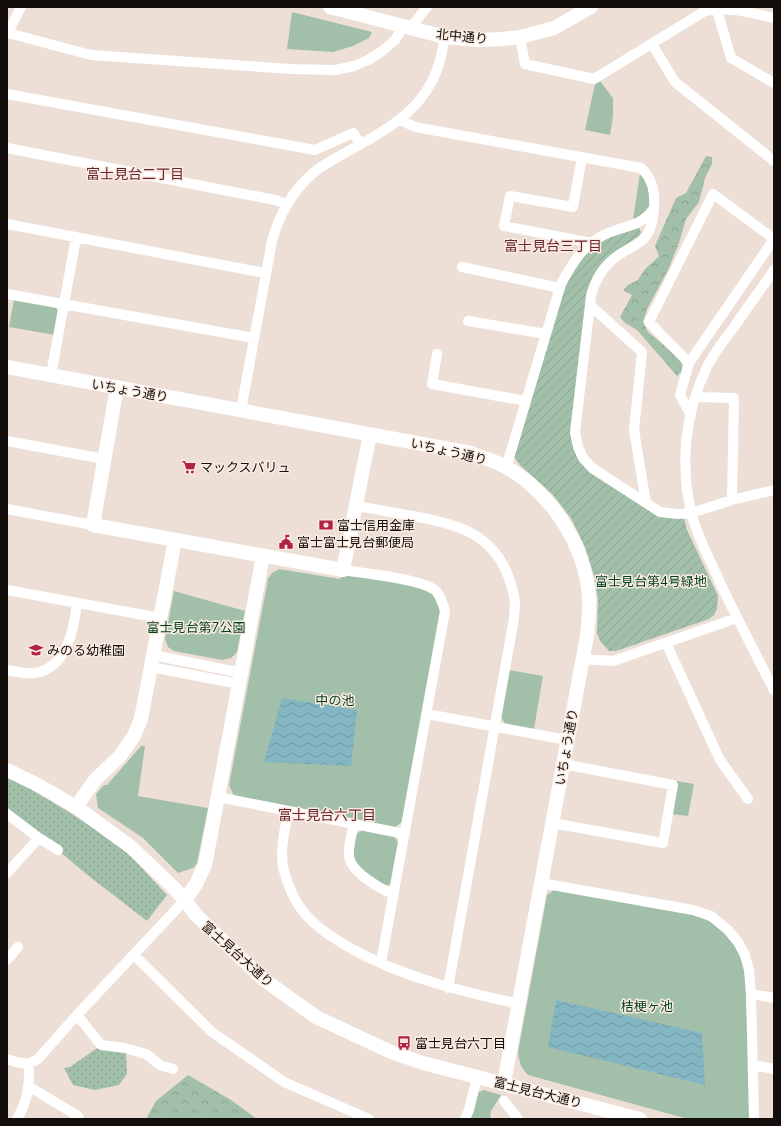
<svg xmlns="http://www.w3.org/2000/svg" width="781" height="1126" font-family="'Nunito Sans','Noto Sans JP',sans-serif">
<defs>
<pattern id="grass-dots" width="8" height="8" patternUnits="userSpaceOnUse"><rect width="8" height="8" fill="#a2bfa9"/><path d="M2 2h.1M6 6h.1" fill="none" stroke="#8ba390" stroke-width="1.8" stroke-linecap="round"/></pattern>
<pattern id="forest-crowns" width="20" height="18" patternUnits="userSpaceOnUse"><rect width="20" height="18" fill="#a2bfa9"/><path d="M2 6a3 3 0 1 1 6 0M12 15a3 3 0 1 1 6 0" fill="none" stroke="#8ba390"/></pattern>
<pattern id="garden-furrows" width="10" height="10" patternUnits="userSpaceOnUse"><rect width="10" height="10" fill="#a2bfa9"/><path d="M-1 1l2-2M0 10L10 0M9 11l2-2" fill="none" stroke="#8ba390"/></pattern>
<pattern id="water-waves" width="16" height="10" patternUnits="userSpaceOnUse"><rect width="16" height="10" fill="#84b5c2"/><path d="M0 5q4-4 8 0t8 0" fill="none" stroke="#719aa5"/></pattern>
</defs>
<rect width="100%" height="100%" fill="#eddfd6"/>
<path fill="url(#grass-dots)" d="M7,776C47,798 86,821 122,849C138,862 152,880 167,895L147,921L85,873L7,807Z
M100,1046L126,1052L127,1074L119,1085L95,1090L73,1085L64,1068L70,1067Z"/>
<path fill="url(#forest-crowns)" d="M706,156L712,157V164L705,178L699,202L686,219L679,243L668,270L647,309L643,322L648,332L681,360L683,370L677,376L637,330L625,323L620,317L632,295L623,290L628,285L638,280L645,269L653,262L659,256L655,246L676,198L686,193Z
M188,1075L231,1100L257,1119H146L156,1101Z"/>
<path fill="#a2bfa9" d="M292,12L372,32L369,38L353,46L333,52L287,49Z
M600,81L613,98V116L610,135L585,130L595,84Z
M640,173L648,183L650,205L644,214L633,220Z
M14,299L54,306L59,312L55,335L9,327Z
M279,569L340,579L343,575L419,586L434,595L441,609L403,821L394,828L234,796L229,785L268,579L272,573Z
M174,591L245,611L237,652L231,658L222,660L174,651L168,647L165,639Z
M509,670L543,676L534,729L506,725L501,717Z
M141,746H145L138,796L208,808L197,863L193,868L178,873L143,838L98,808L96,794L104,785H107Z
M677,781L694,784L688,816L671,814Z
M363,830L394,836L399,844L391,884L386,886L357,866C351,855 355,845 356,834Z
M554,890L691,914C722,923 735,940 745,970L751,1119H688L528,1075C521,1068 519,1062 518,1052L547,895Z
M484,1090L501,1095L491,1111L490,1119H469L477,1093Z"/>
<path fill="url(#garden-furrows)" d="M639,228L641,232L639,238L599,267L593,277L587,291L572,443L576,454L580,462L633,500L684,518L687,530L718,596L717,609L714,615L709,619L616,651H609L600,641L597,633L598,599L594,576L585,547L571,518L553,495L520,465L514,457L564,286L579,258L597,244L608,238Z"/>
<path fill="url(#water-waves)" d="M282,698L357,710L351,766L264,762Z
M556,1000L702,1033L705,1085L548,1047Z"/>
<g fill="none" stroke-linecap="round" stroke-linejoin="round">
<path stroke="#fff" stroke-width="10" d="M716,7L731,58L774,83
M411,27L427,7
M8,33L91,55L291,69L336,70L354,66L368,60L382,51L395,40L400,32L403,25
M7,34L21,7
M520,37L525,64L594,79L705,11C729,6 751,13 774,18
M652,44L675,82L774,161
M7,94L315,150L353,133L361,144
M400,120L415,127L641,168C653,179 655,192 654,209C653,218 652,227 647,235C642,242 632,247 625,251C607,261 596,276 591,296L575,432L578,447L583,458L592,468L660,512L678,514L691,513L732,500L774,490
M7,148L275,200L287,204
M582,157L573,207L510,196L504,226L592,243
M7,224L265,273
M462,267L560,288
M774,270C761,289 747,308 734,327C724,340 714,353 707,367C685,412 680,464 691,512C697,537 711,561 721,585C738,620 756,655 774,690
M7,294L254,338
M590,305L642,352L634,430L646,503
M468,321L546,334
M437,354L432,384L526,401
M689,363L649,322L713,194L774,239L689,363L680,395L691,415
M51,375L76,238
M696,397L734,398L732,500
M241,410L272,241C279,215 292,192 312,174C321,166 332,160 343,154C375,136 413,118 431,83C439,69 442,52 445,37
M7,441L104,459
M506,468L561,284C572,264 583,244 606,234C625,225 642,227 654,208
M356,506C375,509 394,513 413,516C453,523 490,532 507,573C511,583 514,592 515,603C515,610 514,617 513,624L448,988
M7,509L93,525
M343,570C363,573 424,579 436,591C441,597 443,604 445,611L381,963
M7,590L160,618
M666,643L720,760L748,799
M153,655L242,673
M582,659L613,661L737,618
M151,667L239,684
M7,670C16,672 26,674 35,673C67,668 74,629 77,603
M427,714L567,740
M218,797L405,834
M288,811C285,830 279,852 284,871C288,885 293,899 302,910C315,927 333,938 352,949C405,978 460,991 519,1004
M7,814L39,838L58,850
M552,823L663,843L673,785L563,764
M354,824C352,834 348,845 349,855C349,871 380,889 394,894
M7,873L39,838
M541,883L693,910L711,916L728,930L738,942L745,955L749,970L751,994L754,1119
M134,955L212,1032L284,1082L369,1119
M7,960L18,947
M751,994L774,998
M77,1015L101,1045L125,1048L146,1054L160,1065L173,1069
M7,1059L16,1062L28,1064L38,1059L77,1015L185,900
M753,1065L774,1069
M28,1086L78,1116L79,1119
M504,1101L518,1119
M17,1119C27,1102 31,1084 28,1064
M465,1119L469,1110L477,1077"/>
<path stroke="#fff" stroke-width="14" d="M330,7L445,37L477,40L502,39L520,37L554,28L591,7
M7,367L471,453C481,457 491,460 500,464C549,489 586,544 589,599C590,611 588,624 587,636L504,1083
M117,387L93,525L343,570L370,434
M7,770L38,785L76,807L131,847L172,886L185,900L196,915L263,979L316,1017L391,1052L423,1063L640,1119
M76,807L95,780L120,756L134,736L141,719L175,540
M185,900L196,884L205,865L263,556"/>
</g>
<defs>
<symbol id="supermarket-bare" viewBox="-9 -9 18 18"><path d="M-6-5.5h2.5l.6 2H6L4.5 2H-2.5L-4.4-4H-6ZM-1.5 3.2a1.3 1.3 0 1 0 .1 0ZM3 3.2a1.3 1.3 0 1 0 .1 0Z" fill="#b32140" stroke="#fbece3" stroke-width="2.5" paint-order="stroke"/></symbol>
<symbol id="bank-bare" viewBox="-9 -9 18 18"><path d="M-6-4H6V4H-6ZM0-2.3a2.3 2.3 0 1 0 0 4.6a2.3 2.3 0 1 0 0-4.6Z" fill="#b32140" stroke="#fbece3" stroke-width="2.5" paint-order="stroke"/></symbol>
<symbol id="civic-bare" viewBox="-9 -9 18 18"><path d="M-.6-6.5H3V-4.5H.6V-3L4-1V1h2V6H-6V1h2V-1L-.6-3ZM-1.2 2.5V6h2.4V2.5Z" fill="#b32140" stroke="#fbece3" stroke-width="2.5" paint-order="stroke"/></symbol>
<symbol id="school-bare" viewBox="-9 -9 18 18"><path d="M0-5L7-2L0 1L-7-2ZM-4 1L0 2.5L4 1V4Q0 6-4 4Z" fill="#b32140" stroke="#fbece3" stroke-width="2.5" paint-order="stroke"/></symbol>
<symbol id="bus-bare" viewBox="-9 -9 18 18"><path d="M-5-6H5V4H4V6H2V4H-2V6H-4V4H-5ZM-3.5-4V0h7V-4ZM-3.5 1.2v1.5H-2V1.2ZM2 1.2v1.5H3.5V1.2Z" fill="#b32140" stroke="#fbece3" stroke-width="2.5" paint-order="stroke"/></symbol>
</defs>
<g fill-rule="evenodd">
<use href="#supermarket-bare" x="179" y="457" width="20" height="20"/>
<use href="#bank-bare" x="316" y="515" width="20" height="20"/>
<use href="#civic-bare" x="276" y="532" width="20" height="20"/>
<use href="#school-bare" x="26" y="640" width="20" height="20"/>
<use href="#bus-bare" x="394" y="1033" width="20" height="20"/>
</g>
<g text-anchor="middle" stroke-width="3" stroke-linejoin="round" paint-order="stroke">
<g font-size="13" fill="#130e0b" stroke="#fbece3">
<text transform="translate(462 36) rotate(6)" y="5">北中通り</text>
<text transform="translate(130 390) rotate(10)" y="5">いちょう通り</text>
<text transform="translate(449 451) rotate(13)" y="5">いちょう通り</text>
<text transform="translate(566 747) rotate(-80)" y="5">いちょう通り</text>
<text transform="translate(238 954) rotate(42)" y="5">富士見台大通り</text>
<text transform="translate(538 1092) rotate(14)" y="5">富士見台大通り</text>
</g>
<g font-size="13" fill="#130e0b" stroke="#fbece3" text-anchor="start">
<text x="200" y="472">マックスバリュ</text>
<text x="337" y="530">富士信用金庫</text>
<text x="297" y="547">富士富士見台郵便局</text>
<text x="47" y="655">みのる幼稚園</text>
<text x="415" y="1048">富士見台六丁目</text>
</g>
<g font-size="13" fill="#003f1c" stroke="#fbece3">
<text x="651" y="586">富士見台第4号緑地</text>
<text x="196" y="632">富士見台第7公園</text>
<text x="335" y="705">中の池</text>
<text x="647" y="1011">桔梗ヶ池</text>
</g>
<g font-size="14" fill="#6a242d" stroke="#fbece3">
<text x="135" y="179">富士見台二丁目</text>
<text x="553" y="251">富士見台三丁目</text>
<text x="327" y="820">富士見台六丁目</text>
</g>
</g>
<rect width="781" height="1126" fill="none" stroke="#130e0b" stroke-width="16"/>
</svg>
